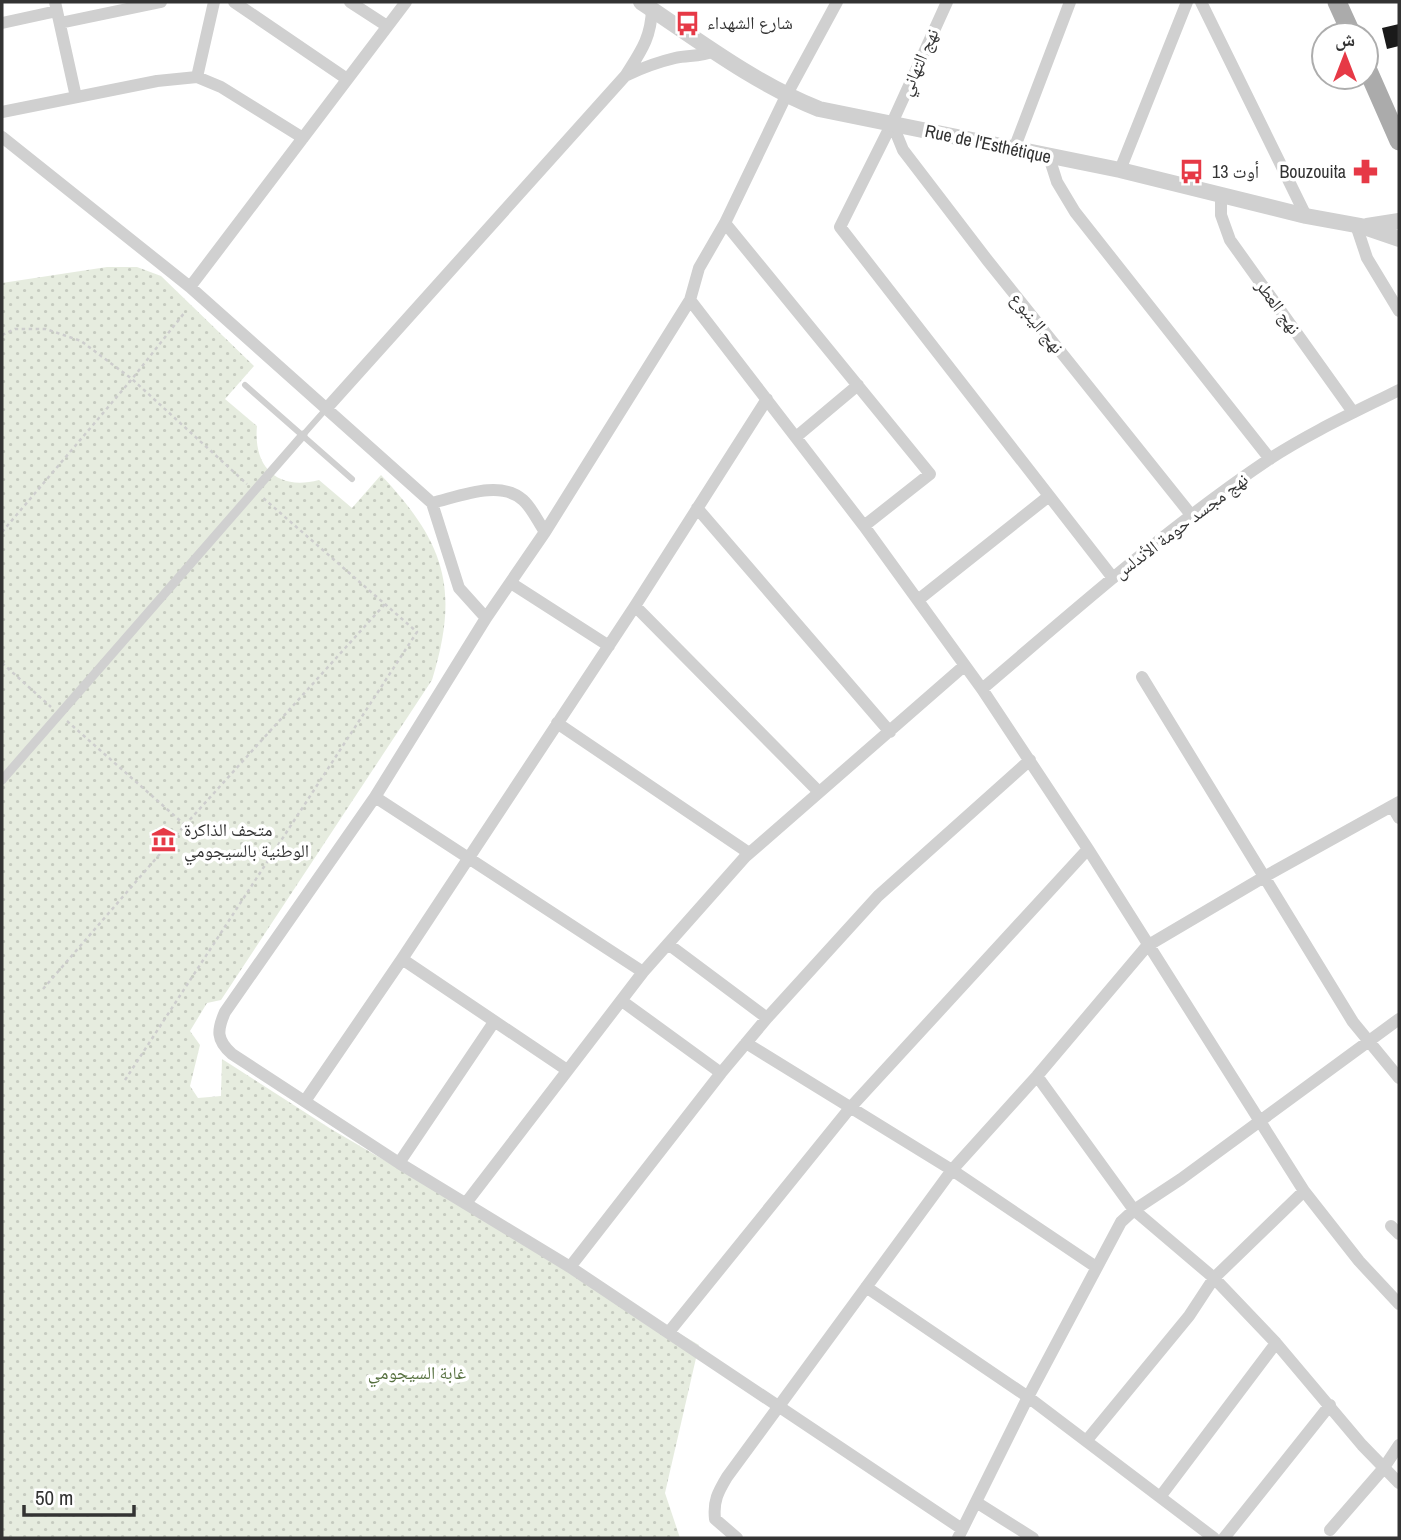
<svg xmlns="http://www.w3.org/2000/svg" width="1401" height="1540" font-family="'Archivo Narrow','Noto Naskh Arabic',sans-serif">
<defs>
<pattern id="green-dots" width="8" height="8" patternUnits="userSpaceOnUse" patternTransform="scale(1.75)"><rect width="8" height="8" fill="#e6ecdf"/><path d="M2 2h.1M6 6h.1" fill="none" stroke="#c6cbc0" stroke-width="1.8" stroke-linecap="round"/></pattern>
</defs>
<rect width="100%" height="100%" fill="#fff"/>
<path fill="url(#green-dots)" d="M107,267H137L161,276L254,366L225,399L257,426C253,468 278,491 319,480L352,508L381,475C445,543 460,589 432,680L221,1000L207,1003L190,1031L200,1045L190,1086L198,1098L221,1096L222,1059L331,1129L699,1345L665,1493L680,1538H2V283Z"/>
<path fill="#1a1a1a" d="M1399,24V46L1387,49L1382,28Z"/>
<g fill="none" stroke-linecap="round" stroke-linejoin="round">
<path stroke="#cdcdcd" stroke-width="2.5" stroke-dasharray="3.5 3.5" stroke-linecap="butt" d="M2,335L15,329H46L81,341L132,379L247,484
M2,532L132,379L185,312
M2,663L51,707
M67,721L185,825
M43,989L185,825L385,604
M125,1080L417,632L262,497"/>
<path stroke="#d0d0d0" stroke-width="6" d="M245,385L352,479
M303,435L326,409"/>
<path stroke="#d0d0d0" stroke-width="9" d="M2,780L303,435"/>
<path stroke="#d0d0d0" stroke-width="12" d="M55,2L76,97
M234,2L347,79
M350,2L387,26
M837,2L786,96L725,223L699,268L690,300L545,532L486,618L375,797L225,1012C217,1030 216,1040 232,1054L399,1163L570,1267L962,1529
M947,2L892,123L840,227L1113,578
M1201,2L1306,216
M2,23L57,11
M60,23L161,2
M627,75C642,68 658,62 675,58C689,55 700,57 714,51
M197,77L214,2
M2,112L157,81L197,77L221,87L303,138
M892,123L903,150L988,261L1192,516
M2,137L190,287L432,503L459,588L486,618
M1014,149L1070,2
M1049,157L1057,182L1075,212L1270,459
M1120,170L1187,2
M1221,195V215L1230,240L1353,412
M725,223L930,474L864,526
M1356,225L1367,258L1399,311
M190,287L406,2
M690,300L864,526L982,689L1088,849L1304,1191L1359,1261L1399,1304
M326,409L626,75C641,51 651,38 652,9
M796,437L858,385
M432,503C458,497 500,479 523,500C532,508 538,522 545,532
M697,508L890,732
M511,583L609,646
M918,600L1049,496
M635,606L819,792
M1142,677L1353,1022L1399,1078
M982,689C1075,610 1167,528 1268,460C1309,433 1355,412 1399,390
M557,723L749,853
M375,797L643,972
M1392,806L1399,818
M668,944L767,1018
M402,959L567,1070
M622,1001L721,1073
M746,1043L952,1170L1096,1267
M1037,1076L1134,1210L1214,1278L1276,1343L1362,1445L1399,1483
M305,1101L402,959L635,606L767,399
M399,1163L494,1022
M466,1203L643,972L745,857L964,666
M1391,1226L1399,1234
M570,1267L721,1073L767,1018L878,896L1030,760
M866,1287L1028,1397L1214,1538
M669,1332L850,1108L1088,849
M1087,1440L1189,1316L1214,1278L1304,1191
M1160,1497L1276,1343
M976,1502L1033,1538
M1330,1530L1383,1469L1399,1445
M737,1538L715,1519C713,1501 718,1492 727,1477L952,1170L1037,1076L1147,946L1264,877L1399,802
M958,1538L1028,1397L1121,1222L1134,1210L1181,1179L1399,1019
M1224,1538L1330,1405"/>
<path stroke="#d0d0d0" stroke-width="16" d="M641,2C698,40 754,83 819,109L1120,170L1306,216L1361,226L1399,239
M1367,226L1399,221"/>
<path stroke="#ababab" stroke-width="19" d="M1337,2L1352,35
M1366,66L1399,141"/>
</g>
<defs>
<symbol id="bus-bare" viewBox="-9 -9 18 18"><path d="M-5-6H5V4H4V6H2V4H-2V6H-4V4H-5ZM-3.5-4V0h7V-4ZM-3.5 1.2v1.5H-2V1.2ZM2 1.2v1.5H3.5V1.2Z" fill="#e63946" stroke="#fff" stroke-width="2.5" paint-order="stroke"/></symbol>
<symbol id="pharmacy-bare" viewBox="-9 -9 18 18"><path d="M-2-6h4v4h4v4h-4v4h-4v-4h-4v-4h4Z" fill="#e63946" stroke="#fff" stroke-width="2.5" paint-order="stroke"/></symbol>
<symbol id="museum-bare" viewBox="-9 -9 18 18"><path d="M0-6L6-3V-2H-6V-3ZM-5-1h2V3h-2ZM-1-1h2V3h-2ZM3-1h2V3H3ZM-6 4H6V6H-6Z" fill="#e63946" stroke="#fff" stroke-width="2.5" paint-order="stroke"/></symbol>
</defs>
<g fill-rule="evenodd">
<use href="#bus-bare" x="670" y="6" width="35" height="35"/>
<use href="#bus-bare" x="1174" y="154" width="35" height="35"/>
<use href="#pharmacy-bare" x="1348" y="154" width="35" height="35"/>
<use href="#museum-bare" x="146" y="822" width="35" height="35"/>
</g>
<g text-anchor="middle" stroke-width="7" stroke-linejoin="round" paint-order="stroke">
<g font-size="18" fill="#333" stroke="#fff" text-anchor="start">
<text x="707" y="29">شارع الشهداء</text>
<text x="1212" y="178">13 أوت</text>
<text x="1346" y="178" text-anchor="end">Bouzouita</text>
<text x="184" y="836">متحف الذاكرة<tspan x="184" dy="21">الوطنية بالسيجومي</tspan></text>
</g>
<g font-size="18" fill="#333" stroke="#fff">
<text transform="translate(919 62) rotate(-66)" y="6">نهج التهاني</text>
<text transform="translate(988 144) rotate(12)" y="6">Rue de l'Esthétique</text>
<text transform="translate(1278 307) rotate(54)" y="6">نهج العطر</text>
<text transform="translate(1037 323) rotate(51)" y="6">نهج الينبوع</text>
<text transform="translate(1181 526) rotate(-37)" y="6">نهج مجسد حومة الأندلس</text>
</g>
<g font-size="18" fill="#56703f" stroke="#fff">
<text x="417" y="1379">غابة السيجومي</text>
</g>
</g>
<rect width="1401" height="1540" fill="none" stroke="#333333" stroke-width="7"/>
<g transform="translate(1345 56)"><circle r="33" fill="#ffffff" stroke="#adadad" stroke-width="2"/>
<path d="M0-5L12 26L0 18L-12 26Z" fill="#e63946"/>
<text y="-10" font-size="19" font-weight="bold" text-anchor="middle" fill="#333333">ش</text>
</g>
<path d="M24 1505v10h110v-10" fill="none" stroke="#333333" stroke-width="3.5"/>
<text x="35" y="1505" font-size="21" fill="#333333" stroke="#ffffff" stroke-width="5" paint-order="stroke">50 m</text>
</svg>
